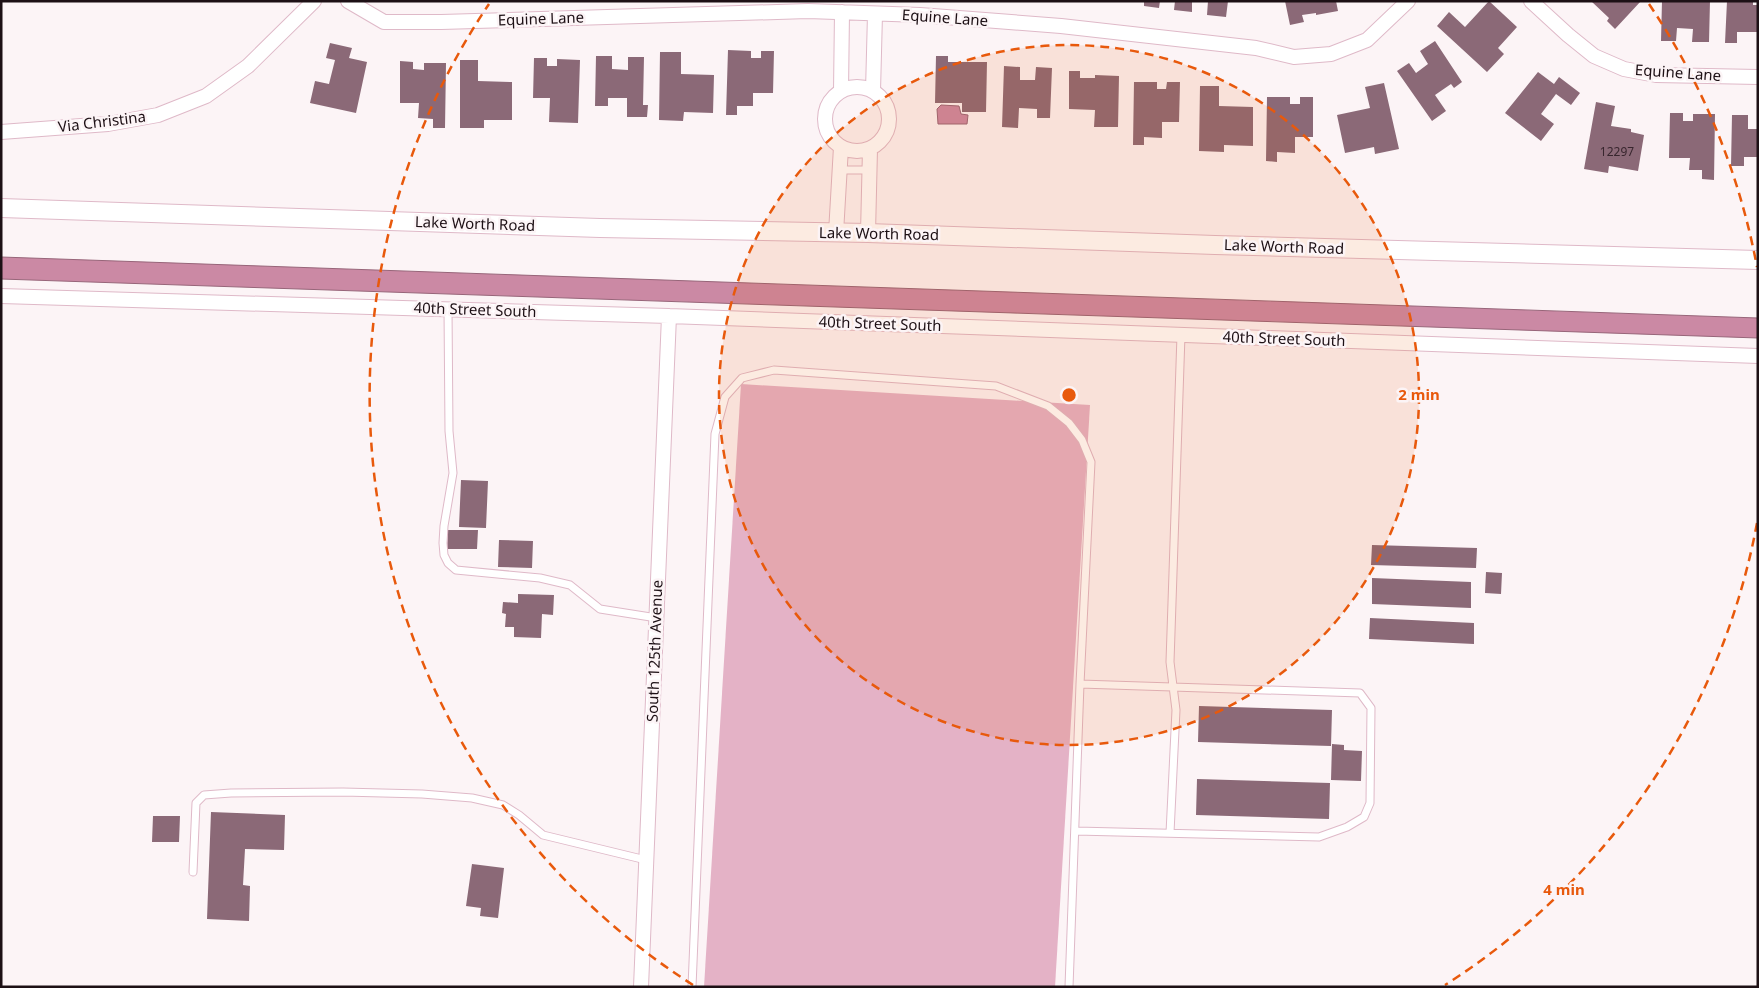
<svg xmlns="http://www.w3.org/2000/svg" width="1759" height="988" font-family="'Noto Sans',sans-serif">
<rect width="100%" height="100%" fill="#fcf4f6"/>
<path fill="#e4b2c6" d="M741,384L1090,405L1055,987H704Z"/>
<path fill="#cb89a4" stroke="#976579" d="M941,105L959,106L961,114L968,115L967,124H938L937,109Z
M1,257L1758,318V338L1,279Z"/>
<path fill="#8b6977" d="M1144,1H1160L1159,8L1144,6Z
M1175,1H1192V12L1174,10Z
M1208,1H1228L1226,17L1207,15Z
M1285,1H1336L1338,11L1316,15V13L1302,15L1304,22L1290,25Z
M1489,1L1517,27L1498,48L1504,54L1487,72L1437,26L1449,12L1465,27Z
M1591,1H1641L1615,29L1607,21L1609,18Z
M1662,1H1710L1709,42H1692L1693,29L1677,28L1676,41H1661Z
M1727,1H1753V5H1758V32H1737V43H1725Z
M1435,41L1462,82L1454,88L1451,84L1435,95L1446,111L1432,121L1397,71L1409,63L1416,73L1428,64L1420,51Z
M330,43L352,48L349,58L367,62L356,113L310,103L315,81L329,84L335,60L326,58Z
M728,50L751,51V58H761V51H774L773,93H753V106H737V115H726Z
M660,52H681V74L714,75L713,113L684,112L683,121L659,120Z
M596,56H612V69L628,70V57H644L643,105H648L647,117H627V98H608V106H595Z
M936,56H948V62H987L986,112H962V103H935Z
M534,58H547V66H557V59L580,60L578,123L549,122L550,98H533Z
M460,60H478V81L512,82V120H484V128H460Z
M400,61L413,62V69L424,70V63H446L445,128H433V119L418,118L419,103H400Z
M1004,66L1020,67V80H1035L1036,67L1052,68L1050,118H1037V109L1019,108L1018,128L1002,127Z
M1069,71H1080V78H1095V75L1119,76L1118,127H1094L1095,110L1069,109Z
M1538,72L1554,84L1559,77L1580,93L1571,105L1556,94L1541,114L1554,124L1541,141L1505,113Z
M1134,82H1157V89H1166L1167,82H1180L1179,122H1162V138L1144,137V145H1133Z
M1384,83L1399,149L1375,154L1374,147L1345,153L1337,115L1370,108L1365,87Z
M1200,86H1219V106L1253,107V146L1224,145V152L1199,151Z
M1267,97H1290V104H1300V97H1313V137H1295V153L1277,152V162L1266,161Z
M1596,102L1615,106L1611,126L1631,129V132L1644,135L1638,171L1609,166L1608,173L1584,169Z
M1670,113H1683V121H1693V114H1715L1714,180L1702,179V170H1689L1690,158H1669Z
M1732,115H1748V129H1758V157H1744V166H1731Z
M461,480L488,481L486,528L459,527Z
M448,530H478L477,549H447Z
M499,540L533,541L532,568L498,567Z
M1372,545L1477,548L1476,568L1371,565Z
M1486,572L1502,573L1501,594L1485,593Z
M1372,578L1471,582V608L1372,604Z
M518,594L554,595L553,615L542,614L541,638L514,637V627H505L506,614L502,613L503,602L518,603Z
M1370,618L1474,623V644L1369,639Z
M1199,706L1332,710L1331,746L1198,742Z
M1332,744L1344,745V750L1362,751L1361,781L1331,780Z
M1197,779L1330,783L1329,819L1196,815Z
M211,812L285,815L284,850L245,849L243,885L250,886L249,921L207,919Z
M153,816H180L179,842H152Z
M472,864L504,868L498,918L480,916L481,908L466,906Z"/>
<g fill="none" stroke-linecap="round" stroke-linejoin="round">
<defs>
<path id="service" d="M840,170H870
M448,309L449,431L453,473L444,526L443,543L444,555L448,563L456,570L540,578L570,585L600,609L657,618
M1076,831L1319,837L1347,827L1364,817L1370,803L1371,708L1360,693L1080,684
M1170,833L1176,710L1170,662L1181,335
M193,872L196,803L204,795L231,793L343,792L422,794L472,798L503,805L519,815L543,835L646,860
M692,987L715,434L725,397L742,378L774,370L996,386L1048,406L1069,423L1082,440L1091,462L1080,684L1069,987"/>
<path id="minor" d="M348,1L384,22H441L808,11L920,15L1061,26L1256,48L1294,57L1331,54L1367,40L1408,1
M1531,1L1568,35L1594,56L1624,69L1656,75L1758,77
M825 119a32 32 0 1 1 64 0a32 32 0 1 1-64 0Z
M841,91L842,12
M873,91L875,14
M1,132L108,124L158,115L206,96L248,66L314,1
M836,233L841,147
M868,233L870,149
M1,296L669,316L1758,356
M641,987L669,316"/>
<path id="tertiary" d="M1,208L600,228L868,233L1215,245L1758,260"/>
</defs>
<use href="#service" stroke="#dfb9c8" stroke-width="9"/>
<use href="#minor" stroke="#dfb9c8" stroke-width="16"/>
<use href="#tertiary" stroke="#dfb9c8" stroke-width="20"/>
<use href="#service" stroke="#fff" stroke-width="7"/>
<use href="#minor" stroke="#fff" stroke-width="14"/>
<use href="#tertiary" stroke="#fff" stroke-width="18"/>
</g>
<circle cx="1069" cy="395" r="350" fill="#e8590c" fill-opacity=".12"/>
<g fill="none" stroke="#e8590c" stroke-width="2.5" stroke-dasharray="9 6">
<circle cx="1069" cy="395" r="350"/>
<path d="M1757 523A700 700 0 0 1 1445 985M693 985A700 700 0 0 1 489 4M1649 4A700 700 0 0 1 1757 267"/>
</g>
<g text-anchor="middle" stroke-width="5" stroke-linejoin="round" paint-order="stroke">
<g font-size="12" fill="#38262e">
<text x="1617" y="156">12297</text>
</g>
<g font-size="15" fill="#1d1015" stroke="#fcf4f6">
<text transform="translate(945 18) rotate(4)" y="5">Equine Lane</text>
<text transform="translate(541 19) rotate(-2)" y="5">Equine Lane</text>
<text transform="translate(1678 73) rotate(4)" y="5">Equine Lane</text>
<text transform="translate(102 122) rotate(-7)" y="5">Via Christina</text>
<text transform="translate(475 224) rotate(2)" y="5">Lake Worth Road</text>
<text transform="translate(879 234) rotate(1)" y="5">Lake Worth Road</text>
<text transform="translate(1284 247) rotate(2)" y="5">Lake Worth Road</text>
<text transform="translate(475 310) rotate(2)" y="5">40th Street South</text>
<text transform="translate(880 324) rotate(2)" y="5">40th Street South</text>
<text transform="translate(1284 339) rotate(2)" y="5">40th Street South</text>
<text transform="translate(655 651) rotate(-88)" y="5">South 125th Avenue</text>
</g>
</g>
<circle cx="1069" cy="395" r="8" fill="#e8590c" stroke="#fcf4f6" stroke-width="2.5"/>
<g font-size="15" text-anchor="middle" font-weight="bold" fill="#e8590c" stroke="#fcf4f6" stroke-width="5" stroke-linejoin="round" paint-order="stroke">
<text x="1419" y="400">2 min</text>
<text x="1564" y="895">4 min</text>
</g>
<rect width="1759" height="988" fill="none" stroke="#1d1015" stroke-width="5"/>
</svg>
